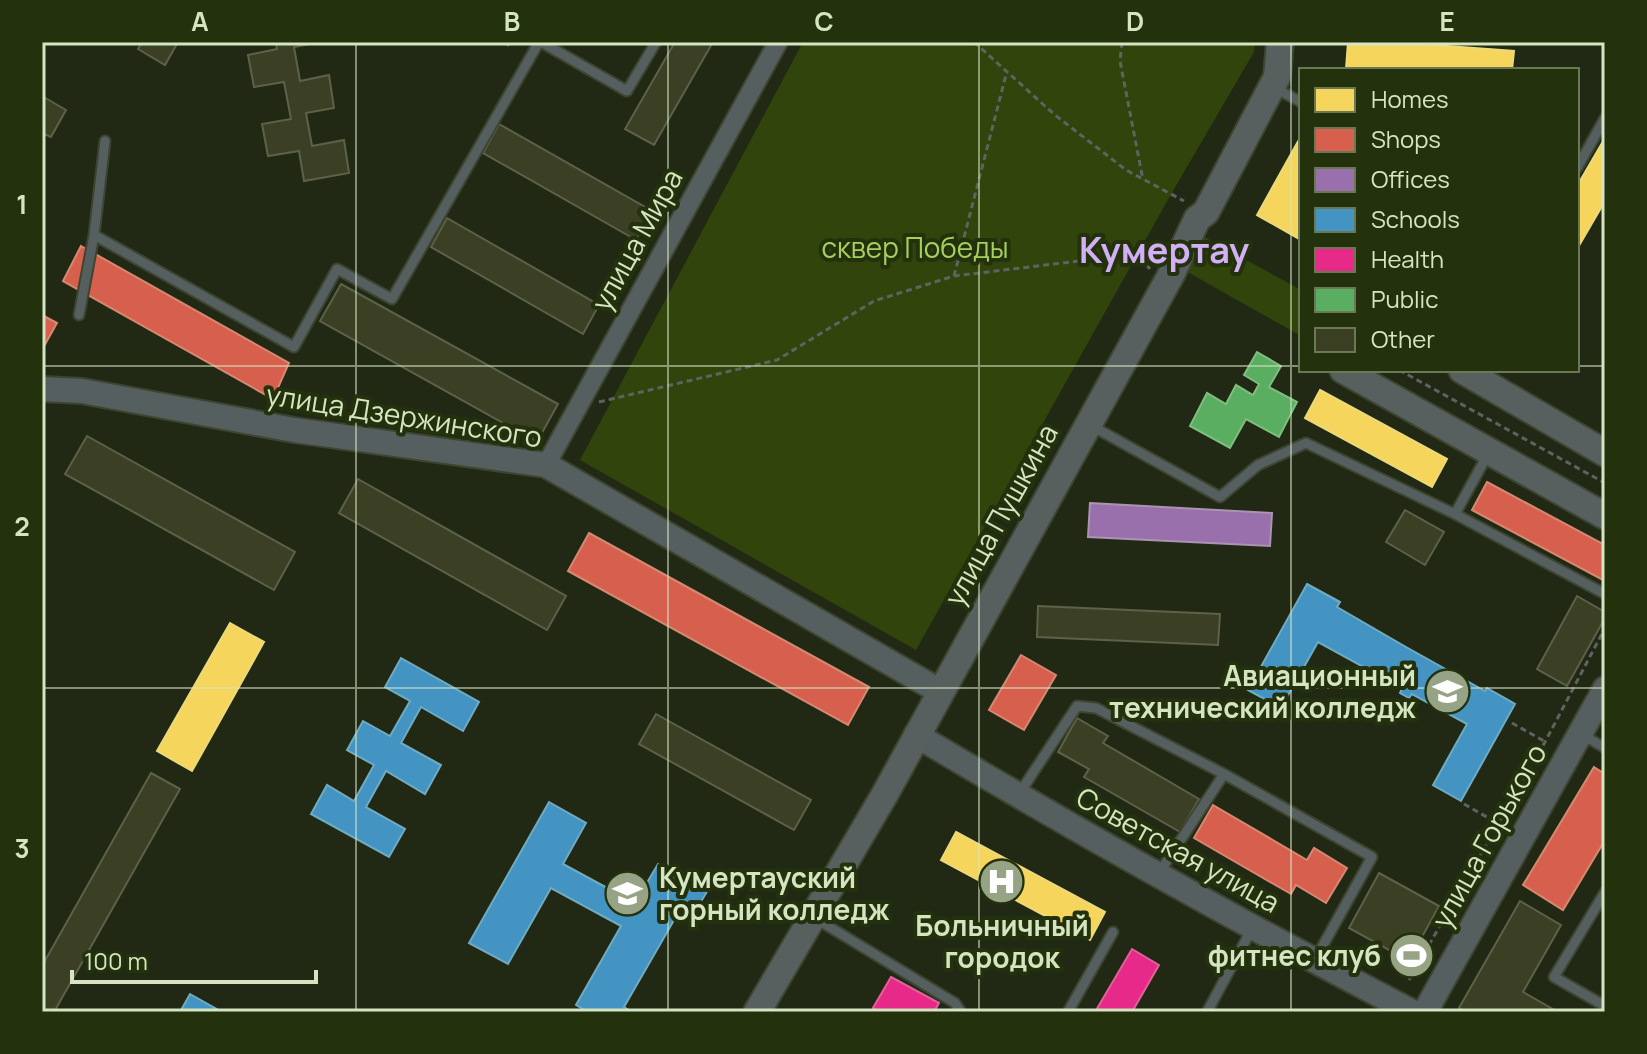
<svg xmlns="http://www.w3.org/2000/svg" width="1647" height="1054" font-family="Manrope,sans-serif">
<rect width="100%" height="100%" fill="#212914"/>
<path fill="#31440b" d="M803,42H1255L1254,52L1170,196L916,650L580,460Z
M1203,236L1301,290V336L1184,270Z"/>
<path fill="#f6d55c" stroke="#ecda7a" stroke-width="2" d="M1348,42H1393L1514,51L1512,70L1346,69Z
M1301,136V240L1257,215Z
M1605,138V201L1577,249V186Z
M1320,390L1447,459L1432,487L1305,418Z
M230,623L264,642L192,771L157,751Z
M956,832L1105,912L1090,940L941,860Z"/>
<path fill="#d6604d" stroke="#d68870" stroke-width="2" d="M81,246L289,363L273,399L63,281Z
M42,315L57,323L42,350Z
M1487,482L1605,545V581L1472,510Z
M589,533L869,687L848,725L568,571Z
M1021,655L1056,675L1024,730L989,710Z
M1594,767L1605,774V840L1563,910L1523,885Z
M1213,805L1307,860L1314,848L1347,868L1326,903L1296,885L1291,894L1194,838Z"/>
<path fill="#9970ab" stroke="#ab93b2" stroke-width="2" d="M1090,503L1272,513L1270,546L1088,537Z"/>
<path fill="#4393c3" stroke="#6facc2" stroke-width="2" d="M1307,584L1340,602L1337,607L1406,647L1485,691L1487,688L1515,704L1461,801L1433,785L1467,724L1412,694L1409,698L1400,693L1402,688L1318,642L1281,708L1248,690Z
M401,658L479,702L463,731L421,707L401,743L441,765L425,794L386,771L366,807L405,829L389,857L311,814L327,785L354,801L374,765L347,750L363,721L390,736L410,701L385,687Z
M549,802L586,823L563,864L635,903L658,864L708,890L693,915L681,908L624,1007L632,1012H588L576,1005L621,926L551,888L508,964L469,943Z
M190,994L222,1012H180Z"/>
<path fill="#e7298a" stroke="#e2619a" stroke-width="2" d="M1132,949L1159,965L1132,1012H1095Z
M891,977L939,1003L934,1012H880L873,1008Z"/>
<path fill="#5aae61" stroke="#7fbe7e" stroke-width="2" d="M1257,352L1281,366L1269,387L1297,402L1279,437L1246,419L1230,448L1190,426L1207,393L1226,404L1236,385L1253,395L1259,384L1244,375Z"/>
<path fill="#3b3f23" stroke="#5e6149" stroke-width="2" d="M142,42H178L165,65L138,49Z
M276,42H321L294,47L300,81L329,75L334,108L306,113L312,146L344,140L349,173L304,181L299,151L268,156L262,124L291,119L284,82L254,87L248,55L277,49Z
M675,42H713L654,145L625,129Z
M42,96L66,110L51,137L42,133Z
M499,124L652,211L636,240L483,153Z
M447,218L599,305L583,334L431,247Z
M341,284L558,404L537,442L320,321Z
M87,436L295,552L274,590L65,474Z
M358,479L566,596L547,630L339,513Z
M1405,510L1444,532L1425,565L1386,542Z
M1577,596L1605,612V618L1567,686L1537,669Z
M1038,606L1220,614L1218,645L1037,637Z
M656,714L811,800L794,830L639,744Z
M1077,718L1108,736L1103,743L1199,799L1180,832L1084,777L1089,769L1058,752Z
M151,773L180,789L54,1012H42V966Z
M1379,873L1439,906L1409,961L1349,928Z
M1520,901L1561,925L1523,992L1558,1012H1466L1459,1008Z"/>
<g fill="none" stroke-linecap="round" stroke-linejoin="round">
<defs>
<path id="service" d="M541,42L627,91L656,42
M1275,88L1301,102
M1577,168L1605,118
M94,235L294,347L337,269L392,299L539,42
M79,315L94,235L105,141
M1090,425L1220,497L1258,465L1306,443L1455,514L1605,594
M1455,514L1488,454
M1583,735L1605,748
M1019,794L1077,706L1096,708L1224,774
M1159,873L1224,774L1372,857L1316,958
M1605,892L1554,977L1605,1006
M813,917L955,1003L961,1012
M1068,1012L1113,932
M1207,1012L1253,927"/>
<path id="minor" d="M546,465L778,42"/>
<path id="tertiary" d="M42,389L82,391L294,430L546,465L941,692
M916,735C1079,832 1245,925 1412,1012
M1425,1012L1605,689"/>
<path id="secondary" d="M1343,370L1605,516
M1462,370L1605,453
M757,1012L885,794L1172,273L1197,219L1206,212L1277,77L1280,42"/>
</defs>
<use href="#service" stroke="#3d4531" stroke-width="13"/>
<use href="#minor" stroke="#3d4531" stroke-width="22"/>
<use href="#tertiary" stroke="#3d4531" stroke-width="28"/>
<use href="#secondary" stroke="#3d4531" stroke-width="30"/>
<path stroke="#5d6460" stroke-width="3" stroke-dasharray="6 4" stroke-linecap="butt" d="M504,42L508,45L513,42
M974,42L1055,115L1126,170L1184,201
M1122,42L1120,61L1143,180
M954,276L1007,71
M1399,370L1605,483
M599,402L777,360L874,301L954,276L1137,254L1150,269
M1512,723L1544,741
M1464,804L1499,824
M1409,980L1545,742L1605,628"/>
<use href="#service" stroke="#565f5f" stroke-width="9"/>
<use href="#minor" stroke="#565f5f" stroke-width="18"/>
<use href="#tertiary" stroke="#565f5f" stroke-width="24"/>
<use href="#secondary" stroke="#57605e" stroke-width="26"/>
</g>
<path fill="none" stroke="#d5e5c1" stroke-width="2" stroke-opacity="0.55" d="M356,42V1012M668,42V1012M979,42V1012M1291,42V1012M42,366H1301M1577,366H1605M42,688H1605"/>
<defs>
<symbol id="university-disc" viewBox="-11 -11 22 22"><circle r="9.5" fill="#96a384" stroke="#23310c"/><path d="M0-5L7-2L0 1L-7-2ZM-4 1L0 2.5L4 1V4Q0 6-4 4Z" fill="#fff"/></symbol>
<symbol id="hospital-disc" viewBox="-11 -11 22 22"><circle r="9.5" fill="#96a384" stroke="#23310c"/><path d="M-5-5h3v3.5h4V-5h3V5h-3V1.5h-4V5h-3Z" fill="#fff"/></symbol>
<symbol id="stadium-disc" viewBox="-11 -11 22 22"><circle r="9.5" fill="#96a384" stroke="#23310c"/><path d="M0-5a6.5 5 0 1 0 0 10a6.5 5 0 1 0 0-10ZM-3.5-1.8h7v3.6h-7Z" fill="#fff"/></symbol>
</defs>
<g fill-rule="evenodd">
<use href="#university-disc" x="1422" y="666" width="51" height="51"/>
<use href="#hospital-disc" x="976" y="856" width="51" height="51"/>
<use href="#university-disc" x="602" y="868" width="51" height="51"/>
<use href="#stadium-disc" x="1386" y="930" width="51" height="51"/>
</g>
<g text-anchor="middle" stroke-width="8" stroke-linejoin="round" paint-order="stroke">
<g font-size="28" fill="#d5e5c1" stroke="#23310c">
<text transform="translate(637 240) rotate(-61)" y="10">улица Мира</text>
<text transform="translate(404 416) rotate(9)" y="10">улица Дзержинского</text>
<text transform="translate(1001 515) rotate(-61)" y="10">улица Пушкина</text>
<text transform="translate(1489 836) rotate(-61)" y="10">улица Горького</text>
<text transform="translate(1178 850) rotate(29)" y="10">Советская улица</text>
</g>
<g font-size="28" fill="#a4d05b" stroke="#23310c">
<text x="915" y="258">сквер Победы</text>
</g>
<g font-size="28" font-weight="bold" fill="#d5e5c1" stroke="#23310c" text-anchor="end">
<text x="1416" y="686">Авиационный<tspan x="1416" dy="32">технический колледж</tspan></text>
<text x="659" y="888" text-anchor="start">Кумертауский<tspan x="659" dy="32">горный колледж</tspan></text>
<text x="1002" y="936" text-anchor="middle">Больничный<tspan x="1002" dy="32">городок</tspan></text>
<text x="1381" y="966">фитнес клуб</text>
</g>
<g font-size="36" font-weight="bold" fill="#d1b0f3" stroke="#23310c">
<text x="1164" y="263">Кумертау</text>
</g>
</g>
<rect width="1647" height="1054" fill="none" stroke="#23310c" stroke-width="88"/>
<rect x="1299" y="68" width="280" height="304" fill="#23310c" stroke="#6a7954" stroke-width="2"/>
<rect x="1315" y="88" width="40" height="24" fill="#f6d55c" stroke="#6a7954" stroke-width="2"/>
<text x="1371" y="108" font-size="24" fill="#d5e5c1">Homes</text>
<rect x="1315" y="128" width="40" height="24" fill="#d6604d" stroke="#6a7954" stroke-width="2"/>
<text x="1371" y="148" font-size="24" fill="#d5e5c1">Shops</text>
<rect x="1315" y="168" width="40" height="24" fill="#9970ab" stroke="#6a7954" stroke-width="2"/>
<text x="1371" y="188" font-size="24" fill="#d5e5c1">Offices</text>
<rect x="1315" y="208" width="40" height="24" fill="#4393c3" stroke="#6a7954" stroke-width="2"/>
<text x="1371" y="228" font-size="24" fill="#d5e5c1">Schools</text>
<rect x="1315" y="248" width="40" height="24" fill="#e7298a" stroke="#6a7954" stroke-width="2"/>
<text x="1371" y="268" font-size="24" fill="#d5e5c1">Health</text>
<rect x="1315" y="288" width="40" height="24" fill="#5aae61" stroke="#6a7954" stroke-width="2"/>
<text x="1371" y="308" font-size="24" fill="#d5e5c1">Public</text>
<rect x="1315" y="328" width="40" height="24" fill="#3b3f23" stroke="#6a7954" stroke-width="2"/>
<text x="1371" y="348" font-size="24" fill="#d5e5c1">Other</text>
<path d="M72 970v12h244v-12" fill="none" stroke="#d5e5c1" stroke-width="4"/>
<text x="84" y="970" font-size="24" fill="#d5e5c1" stroke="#23310c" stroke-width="6" paint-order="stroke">100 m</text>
<rect x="44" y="44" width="1559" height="966" fill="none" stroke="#d5e5c1" stroke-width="3"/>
<g font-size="26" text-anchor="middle" font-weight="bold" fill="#d5e5c1">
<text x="200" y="31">A</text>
<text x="512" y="31">B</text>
<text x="824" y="31">C</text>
<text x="1135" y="31">D</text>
<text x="1447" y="31">E</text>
<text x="22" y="214">1</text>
<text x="22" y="536">2</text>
<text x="22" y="858">3</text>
</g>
</svg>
